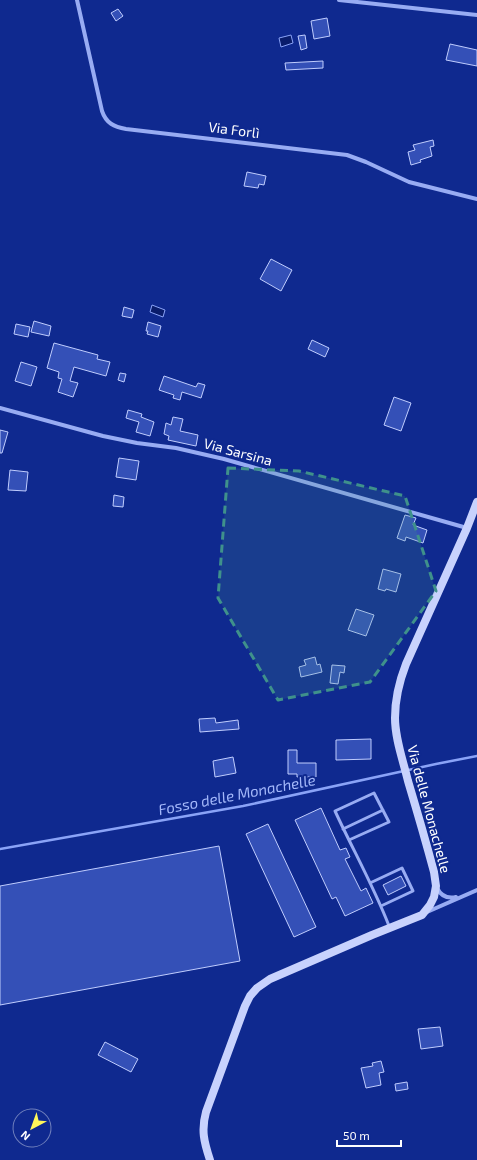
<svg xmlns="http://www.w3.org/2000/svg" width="477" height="1160" font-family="'Exo 2',sans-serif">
<rect width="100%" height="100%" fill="#0f298f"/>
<path fill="#091c6b" stroke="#8aa3f7" d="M291,35L293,43L281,47L279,38Z
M152,305L165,310L163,317L150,312Z"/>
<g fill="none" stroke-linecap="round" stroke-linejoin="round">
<path stroke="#8aa3f7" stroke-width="2.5" d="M0,849L243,806L436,764L477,756"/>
</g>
<path fill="#3450b7" stroke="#c0cdfe" d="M118,9L123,16L116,21L111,13Z
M327,18L330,36L314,39L311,21Z
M305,35L307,48L301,50L298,36Z
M450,44L477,50V66L446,60Z
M323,61V68L286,70L285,63Z
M433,140L434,146L430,147L432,156L420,160L421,162L411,165L408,152L415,150L413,145Z
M247,172L266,176L264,185L259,184L258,188L244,186Z
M271,259L292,270L281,291L260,279Z
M124,307L134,310L132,318L122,316Z
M34,321L51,326L49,336L31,332Z
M148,322L161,326L158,337L147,334L148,331H146Z
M16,324L30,327L28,337L14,334Z
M312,340L329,348L325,357L308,349Z
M54,343L98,355L97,359L110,362L106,376L74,367L70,381L78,383L73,397L58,392L62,379L58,378L59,372L47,368Z
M21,362L37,367L31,386L15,381Z
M120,373L126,374L124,382L118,380Z
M164,376L196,387L198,383L205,385L201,398L182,392L180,400L173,398L174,395L159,390Z
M394,397L411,403L401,431L384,425Z
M128,410L142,414L141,417L154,422L150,436L136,432L139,422L126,418Z
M173,417L183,419L180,431L198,435L196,446L168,440L169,436L164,434L166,423L171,425Z
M0,430L8,432L2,453H0Z
M119,458L139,461L136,480L116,477Z
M10,470L28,472L26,491L8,490Z
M114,495L124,497L123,507L113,506Z
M405,515L416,518L413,525L427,530L423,543L406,537L405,541L397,538Z
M383,569L401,574L396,592L386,589L385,591L378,589Z
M356,609L374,615L366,636L348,630Z
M315,657L317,665L320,664L322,672L301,677L299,667L306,665L304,660Z
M332,665L345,666L344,673L340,672L338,684L330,683Z
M215,718L216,723L238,720L239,729L200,732L199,719Z
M371,739V759L336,760V740Z
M288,750H297V763H316V777H297V774H288Z
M233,757L236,773L215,777L213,761Z
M321,808L340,850L346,848L350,857L345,859L361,891L366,888L373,903L345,916L336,897L332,899L295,820Z
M268,824L316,927L294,937L246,834Z
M219,846L240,961L0,1005V886Z
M401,876L406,886L388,895L383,885Z
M440,1027L443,1046L421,1049L418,1029Z
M105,1042L138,1059L131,1072L98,1055Z
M381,1061L384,1072L379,1073L381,1085L366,1088L361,1068L373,1066L372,1063Z
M407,1082L408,1089L396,1091L395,1084Z"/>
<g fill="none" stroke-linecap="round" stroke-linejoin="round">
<path stroke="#98acf3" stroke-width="3" d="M343,829L383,810
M349,840L389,822L374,793L335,811C353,850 374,887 389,926
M370,883L402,868L413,891L381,906"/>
<path stroke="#98acf3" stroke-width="4" d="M77,0L102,111C106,123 114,127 126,129L347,155L366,162L409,182L477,199
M339,0L477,15
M0,408L103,436L137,443L176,448L224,459L467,528
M437,888C441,896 447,899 456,897
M427,912L477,890"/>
<path stroke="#c8d2fd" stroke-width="8" d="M210,1160C204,1142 201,1130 206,1112L245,1006L250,996L257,988L270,979L372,935L422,915L430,905L434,897L436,886L434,872C426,842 417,811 408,781C403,760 395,739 395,718C395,699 399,682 406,664L467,528L477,502"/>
</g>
<path fill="#3f918b" fill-opacity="0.2" stroke="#3f918b" stroke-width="3" stroke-dasharray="8 5" stroke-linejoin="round" d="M228,468L299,471L405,496L436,591L370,682L278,700L218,598Z"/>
<g text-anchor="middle" stroke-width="4" stroke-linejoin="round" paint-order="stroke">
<g font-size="14" fill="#fff" stroke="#0f298f">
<text transform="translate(234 130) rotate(7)" y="5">Via Forlì</text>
<text transform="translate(238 452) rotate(15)" y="5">Via Sarsina</text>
<text transform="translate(429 809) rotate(75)" y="5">Via delle Monachelle</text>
</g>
<g font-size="15" font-style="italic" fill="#a4b8fa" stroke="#0f298f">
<text transform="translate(237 795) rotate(-11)" y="5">Fosso delle Monachelle</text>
</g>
</g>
<g transform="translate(32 1128) rotate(221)"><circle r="19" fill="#0f298f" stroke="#6f7fbc"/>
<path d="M0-3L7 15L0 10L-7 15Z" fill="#fff65a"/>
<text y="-6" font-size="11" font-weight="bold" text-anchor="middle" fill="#ffffff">N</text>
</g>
<path d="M337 1140v6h64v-6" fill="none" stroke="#ffffff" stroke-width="2"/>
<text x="343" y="1140" font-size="12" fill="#ffffff" stroke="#0f298f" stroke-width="3" paint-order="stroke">50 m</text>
</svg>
